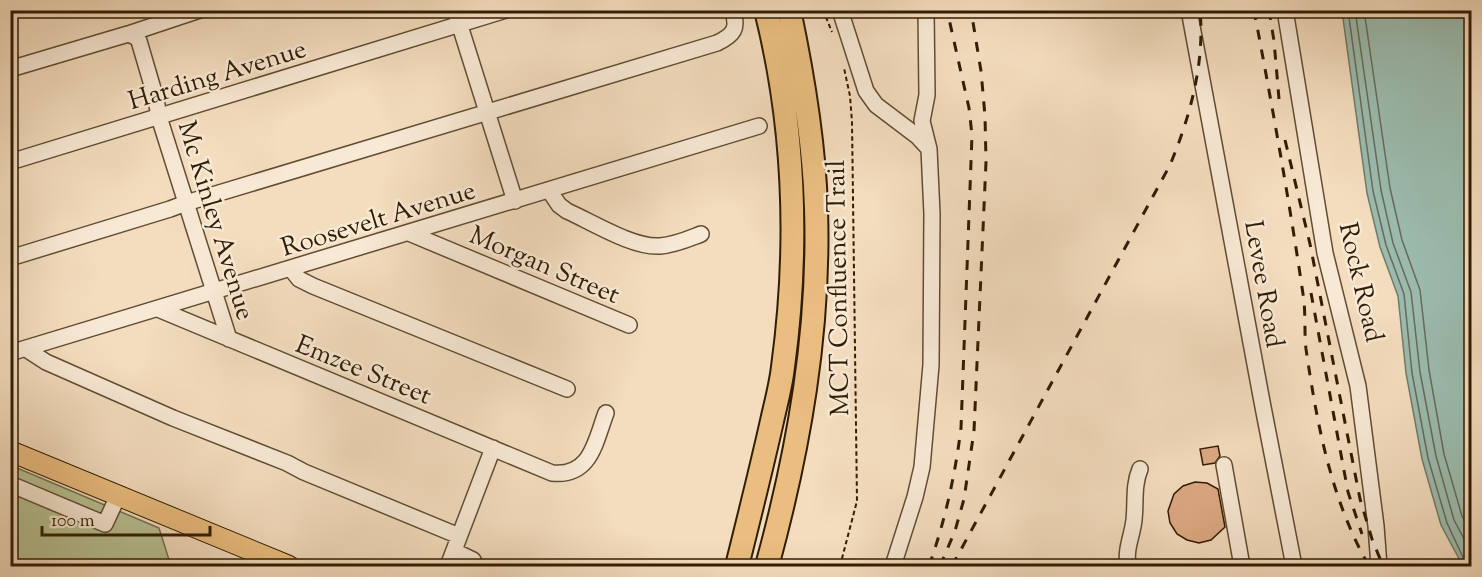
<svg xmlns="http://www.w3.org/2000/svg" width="1482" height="577" font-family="'Sorts Mill Goudy',serif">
<rect width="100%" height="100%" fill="#f4ddbf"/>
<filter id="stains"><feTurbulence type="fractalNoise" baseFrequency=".00333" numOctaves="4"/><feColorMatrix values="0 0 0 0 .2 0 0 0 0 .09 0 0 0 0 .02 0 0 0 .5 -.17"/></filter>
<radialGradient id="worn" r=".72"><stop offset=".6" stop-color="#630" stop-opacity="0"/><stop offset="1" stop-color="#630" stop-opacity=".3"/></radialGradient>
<path fill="#b7c295" stroke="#74704c" stroke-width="1.5" d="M10,465L159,528L171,566H11Z"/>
<path fill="#9cbcb0" stroke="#717c6b" stroke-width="1.5" d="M1342,11H1471V566H1463L1441,525L1422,459L1406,373L1398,296L1380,247L1367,193Z"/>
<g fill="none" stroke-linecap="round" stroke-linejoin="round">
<path stroke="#666c5a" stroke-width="1.5" d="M1348,10L1373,191L1386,245L1404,294L1412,373L1428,458L1447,523L1467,566
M1355,10L1381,190L1393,243L1411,292L1420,372L1436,456L1454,520L1472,554
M1364,10L1390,188L1402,240L1420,290L1429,370L1444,454L1462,516L1472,534"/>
</g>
<path fill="#dca983" stroke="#301d04" stroke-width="1.5" d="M1218,446L1220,456L1215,463L1203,465L1200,449Z
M1195,482L1207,483L1218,489L1225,527L1211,540L1199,543L1187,540L1177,534L1170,523L1168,511L1174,494L1183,486Z"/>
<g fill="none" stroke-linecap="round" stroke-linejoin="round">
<defs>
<path id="minor" d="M455,10L515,201
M840,10L866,91L876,105L917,136L929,149
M1189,10L1263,407L1294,566
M1285,10L1325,253L1358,386L1376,526L1379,566
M128,34L200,10
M10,69L128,34L136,37L139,41L156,99L159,117L229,339
M10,162L506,10
M549,190L559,205L567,211C592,222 633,248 660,246C675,245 688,239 701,234
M409,233L629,325
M10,258L170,209L186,203L717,43C734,35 739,28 732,10
M291,269L299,279L313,286L567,389
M158,309L552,473C591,477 595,442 606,413
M26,349L46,362L173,418L287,463L304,472L459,536
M10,353L759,126
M1224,465L1242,566
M10,484L105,524L118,496
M454,551L473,560L476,566
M448,566L493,448
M893,566L915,497L922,467L931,365L932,214L929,149L922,121L927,95L926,10
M1128,566C1125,549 1132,537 1134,520C1136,502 1133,486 1140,469"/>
<path id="major" d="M10,451L289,566"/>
<path id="highway" d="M737,566C749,518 761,470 772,421C776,403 781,385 783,367C799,249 795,126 766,10
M767,566C799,449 820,330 816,208C814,141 803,76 789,10"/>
</defs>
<use href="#minor" stroke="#614d33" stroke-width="18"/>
<use href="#major" stroke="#301d04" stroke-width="22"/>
<use href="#highway" stroke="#301d04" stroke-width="26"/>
<path stroke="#301d04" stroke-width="2" stroke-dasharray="4.5 3" stroke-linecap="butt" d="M823,10L832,32
M840,566L857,501L852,122L850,96L844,68"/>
<use href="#minor" stroke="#f8e9d5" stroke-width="15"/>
<use href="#major" stroke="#eabe80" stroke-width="20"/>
<use href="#highway" stroke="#eabe80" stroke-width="22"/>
<path stroke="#301d04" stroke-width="3" stroke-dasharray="10 10" stroke-linecap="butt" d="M1254,10C1272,105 1289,199 1303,294C1306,312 1304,331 1306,349C1317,424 1331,500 1369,566
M1269,10L1274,41L1279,99
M1285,140L1310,244L1360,499L1372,539L1383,566
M1311,293L1348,492L1362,534
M929,566C945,521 955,476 961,428L972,135L969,108L947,10
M940,566L955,531L964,499L974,431L986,162L985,116L981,71L971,10
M952,566L1170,165C1190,117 1205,63 1200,10"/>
</g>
<g text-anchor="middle" stroke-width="5" stroke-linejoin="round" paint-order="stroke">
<g font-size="26" fill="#301d04" stroke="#f8e9d5">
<text transform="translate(217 74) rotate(-17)" y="9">Harding Avenue</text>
<text transform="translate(378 218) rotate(-17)" y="9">Roosevelt Avenue</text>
<text transform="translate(217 220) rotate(73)" y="9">Mc Kinley Avenue</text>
<text transform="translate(545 264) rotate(23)" y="9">Morgan Street</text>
<text transform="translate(1362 282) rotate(77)" y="9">Rock Road</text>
<text transform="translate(1265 284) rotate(80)" y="9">Levee Road</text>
<text transform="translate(837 288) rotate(-91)" y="9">MCT Confluence Trail</text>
<text transform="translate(364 369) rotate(22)" y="9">Emzee Street</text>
</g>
</g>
<rect width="1482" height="577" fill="none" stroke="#f4ddbf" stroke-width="36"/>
<rect x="12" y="12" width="1458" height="553" fill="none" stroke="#301d04" stroke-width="3"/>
<rect x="18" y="18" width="1446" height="541" fill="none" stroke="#301d04" stroke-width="1.5"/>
<path d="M42 526v9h168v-9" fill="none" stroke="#301d04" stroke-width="3"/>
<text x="51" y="526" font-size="18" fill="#301d04" stroke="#f8e9d5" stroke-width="4.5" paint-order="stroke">100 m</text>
<rect width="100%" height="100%" filter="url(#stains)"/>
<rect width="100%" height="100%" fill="url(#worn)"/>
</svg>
